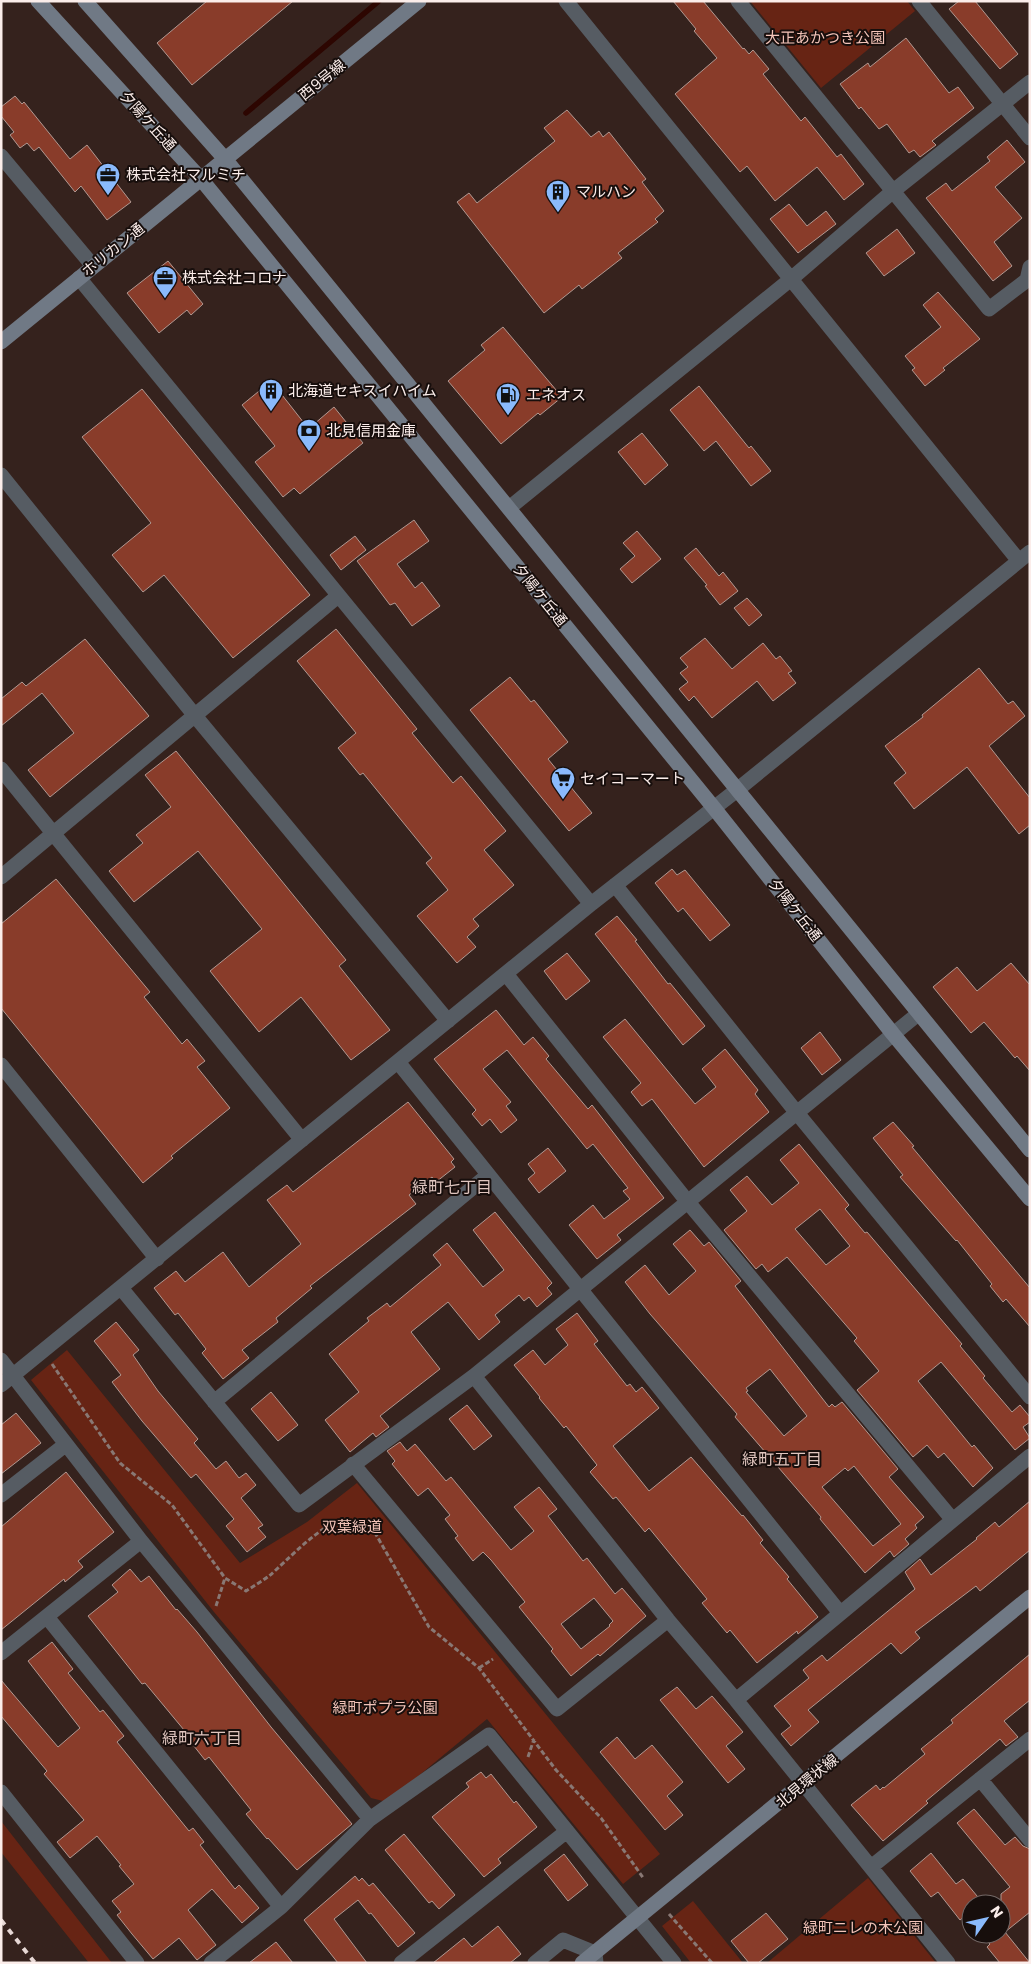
<svg xmlns="http://www.w3.org/2000/svg" width="1031" height="1964" font-family="Poppins,'Noto Sans JP',sans-serif">
<rect width="100%" height="100%" fill="#35221d"/>
<path fill="#672414" d="M750,1H907L915,11L821,88Z
M67,1350L240,1563L307,1522L357,1483L660,1854L623,1884L487,1719L387,1802L371,1798L214,1612L31,1380Z
M1,1821L112,1963H89L1,1852Z
M868,1878L936,1963H767Z
M693,1901L743,1963H691L662,1926Z"/>
<g fill="none" stroke-linecap="round" stroke-linejoin="round">
<path stroke="#2d0601" stroke-width="5.5" d="M246,113L379,1"/>
</g>
<path fill="#893c2a" stroke="#b19891" fill-rule="evenodd" d="M207,1H293L192,85L157,43Z
M673,1H703L743,49L744,48L749,54L753,50L769,69L763,74L801,121L805,117L837,157L841,154L864,184L844,200L817,167L775,201L747,166L740,172L675,94L717,58L694,31L696,29Z
M959,1H975L1018,54L1000,69L949,9Z
M906,38L949,93L958,87L974,108L932,141L936,145L920,157L914,150L909,153L887,124L879,129L861,107L859,109L840,84L868,63L870,67Z
M15,96L22,104L24,102L70,159L87,145L131,202L107,220L81,186L75,192L39,147L34,151L27,143L20,148L10,135L14,132L1,116V107Z
M567,110L591,137L599,131L603,137L609,132L646,179L642,182L664,211L655,219L658,222L618,253L622,258L582,289L579,285L544,313L457,202L469,193L477,203L555,141L544,128Z
M1007,140L1025,162L995,187L1022,218L994,242L1012,266L993,281L926,198L946,183L952,191L990,161L987,157Z
M789,204L807,226L826,211L836,224L798,253L770,219Z
M897,229L915,253L884,276L866,253Z
M168,261L203,304L191,315L187,310L159,333L127,293Z
M938,292L980,339L943,368L945,370L925,386L912,370L915,368L905,356L941,327L923,305Z
M503,327L562,397L540,415L538,413L501,444L448,381L485,350L481,345Z
M275,386L304,423L308,419L313,425L334,407L363,443L300,494L294,488L283,497L255,462L275,446L242,405L264,387L268,392Z
M699,386L749,448L751,446L771,471L751,486L716,441L704,451L670,410Z
M142,389L310,595L233,658L164,575L143,592L112,555L151,523L82,437Z
M642,433L668,465L645,485L618,452Z
M414,520L429,541L397,564L415,588L422,582L440,606L412,626L395,603L390,605L357,561Z
M637,531L661,559L632,583L620,569L635,556L623,543Z
M355,536L366,550L341,570L330,555Z
M696,548L719,576L723,572L738,591L720,605L705,586L707,585L684,558Z
M747,598L762,615L749,626L734,608Z
M336,629L417,729L412,733L453,783L461,776L506,831L484,850L514,885L473,919L479,926L467,937L476,947L457,963L417,916L448,890L426,863L432,858L363,773L360,775L338,748L356,733L297,661Z
M705,638L732,669L763,643L776,659L780,656L792,671L788,673L796,683L773,701L757,681L712,718L694,696L689,701L679,689L688,682L680,673L688,667L680,658Z
M85,639L149,716L50,797L28,770L74,733L42,693L1,726V699L22,682L26,686Z
M979,668L1008,704L1013,701L1025,716L989,746L1030,798V825L1019,834L967,767L914,809L894,783L906,773L885,746L923,717L922,715Z
M510,677L531,702L534,700L568,742L548,759L592,813L569,831L470,710Z
M176,751L346,960L339,966L390,1030L351,1060L301,997L259,1032L210,971L262,929L198,851L134,902L109,871L143,843L136,835L171,807L145,775Z
M672,869L677,875L685,870L730,925L710,941L683,908L678,912L655,883Z
M56,879L150,992L144,997L182,1044L187,1039L205,1061L197,1067L230,1108L171,1156L173,1158L143,1183L1,1008V924Z
M617,916L637,940L635,941L668,984L670,983L705,1026L683,1045L595,934Z
M567,953L590,981L566,1000L544,971Z
M1011,963L1030,985V1071L1017,1056L1015,1058L984,1022L971,1033L933,987L957,967L977,991Z
M496,1010L524,1045L533,1037L549,1056L546,1059L588,1109L592,1105L664,1198L617,1235L621,1240L597,1259L569,1225L593,1205L604,1219L630,1199L623,1191L628,1188L593,1144L587,1149L507,1050L483,1069L511,1102L506,1106L517,1120L501,1133L490,1119L482,1126L472,1114L476,1110L434,1059Z
M625,1019L695,1104L716,1087L702,1069L725,1049L758,1090L755,1094L769,1112L704,1167L652,1099L642,1106L631,1092L641,1083L603,1037Z
M820,1032L841,1060L822,1075L801,1048Z
M408,1102L454,1159L451,1162L455,1167L436,1182L432,1177L409,1195L416,1204L310,1286L312,1288L276,1318L278,1322L242,1350L249,1358L223,1379L202,1353L206,1349L178,1313L175,1315L154,1288L176,1271L185,1282L223,1252L249,1287L301,1244L267,1200L287,1185L293,1192Z
M893,1122L914,1146L912,1147L1030,1288V1327L1006,1299L1003,1302L990,1286L992,1284L957,1240L956,1241L900,1177L903,1175L873,1138Z
M799,1144L849,1205L845,1209L865,1233L867,1232L962,1344L960,1346L985,1376L983,1378L1012,1412L1020,1405L1030,1417V1422L1023,1427L1030,1438L1015,1450L941,1362L918,1381L972,1447L974,1445L993,1468L973,1487L944,1453L938,1458L927,1445L913,1457L857,1390L879,1371L854,1341L857,1338L787,1257L768,1272L762,1264L756,1269L724,1230L747,1211L730,1190L747,1176L772,1205L799,1183L780,1160ZM820,1209L850,1246L826,1265L795,1229Z
M548,1148L566,1171L539,1193L528,1179L535,1173L528,1164Z
M495,1212L552,1283L547,1288L552,1294L537,1307L529,1297L524,1301L519,1295L495,1315L500,1322L479,1340L448,1302L411,1332L440,1369L380,1416L389,1427L376,1437L373,1433L350,1452L325,1420L359,1392L329,1354L369,1321L367,1318L387,1303L390,1307L441,1265L433,1255L447,1243L483,1287L504,1270L473,1230Z
M690,1230L704,1246L709,1242L741,1281L735,1286L829,1407L832,1404L835,1407L842,1402L898,1469L889,1477L924,1517L915,1525L917,1528L905,1539L909,1544L894,1557L890,1551L865,1573L820,1519L821,1517L735,1417L737,1414L650,1314L625,1282L645,1265L669,1295L696,1271L673,1244ZM770,1369L807,1416L784,1436L746,1392L748,1391L746,1388ZM854,1466L901,1524L873,1546L822,1487L845,1468L848,1471Z
M577,1313L598,1341L594,1344L627,1386L630,1384L636,1392L642,1387L659,1408L613,1446L649,1491L691,1457L742,1516L743,1515L763,1540L760,1543L789,1577L787,1579L818,1617L798,1634L797,1631L757,1663L730,1630L727,1633L702,1603L707,1599L649,1528L645,1532L616,1497L613,1499L590,1472L597,1465L566,1426L564,1428L539,1398L540,1397L514,1365L533,1350L545,1365L568,1345L556,1329Z
M116,1322L139,1350L133,1355L158,1391L198,1439L194,1443L216,1469L226,1461L239,1478L246,1473L256,1485L241,1498L263,1525L258,1528L266,1537L247,1552L226,1526L234,1519L196,1474L191,1478L142,1421L112,1382L121,1375L94,1341Z
M271,1392L298,1425L278,1441L251,1409Z
M467,1405L492,1436L474,1450L449,1419Z
M16,1413L41,1443L1,1474V1425Z
M400,1442L407,1451L415,1444L446,1481L451,1477L511,1550L534,1531L514,1507L539,1487L557,1509L548,1516L583,1561L587,1558L615,1594L622,1588L646,1616L600,1656L598,1654L571,1676L551,1651L553,1649L519,1607L525,1602L491,1560L483,1552L473,1561L455,1538L458,1536L445,1519L450,1515L428,1488L418,1496L392,1464L395,1461L387,1451ZM594,1598L613,1621L609,1625L610,1626L581,1649L561,1624Z
M66,1472L114,1532L78,1561L83,1567L65,1582L64,1579L1,1630V1527Z
M1030,1501V1550L980,1591L976,1586L915,1632L920,1638L901,1654L891,1643L808,1710L819,1722L791,1746L781,1734L791,1726L774,1706L809,1678L803,1670L822,1655L827,1661L915,1589L905,1572L920,1559L931,1575L977,1539L976,1538L995,1522L999,1527Z
M130,1569L141,1582L149,1576L176,1610L177,1609L197,1632L271,1727L352,1824L297,1870L268,1838L267,1839L246,1814L251,1810L209,1757L205,1760L182,1731L184,1730L145,1683L142,1684L88,1616L118,1592L112,1585Z
M52,1642L73,1669L68,1673L100,1712L103,1710L124,1736L117,1742L189,1831L193,1828L204,1842L200,1845L235,1889L239,1885L259,1908L242,1923L212,1889L188,1910L216,1945L197,1960L179,1938L153,1959L132,1934L117,1915L121,1912L112,1901L134,1884L119,1866L121,1865L97,1836L70,1858L57,1842L84,1820L44,1774L47,1771L1,1716V1680L58,1747L80,1728L28,1661Z
M1030,1654V1700L1004,1721L1018,1737L1006,1746L1000,1739L926,1801L928,1803L883,1841L851,1805L876,1785L880,1790L883,1787L884,1788L925,1754L921,1749L953,1723L951,1720Z
M677,1687L696,1709L712,1696L743,1732L726,1746L745,1769L728,1783L660,1700Z
M617,1737L635,1759L652,1745L683,1782L667,1796L683,1815L665,1830L600,1752Z
M481,1772L486,1778L491,1774L514,1803L516,1801L537,1827L498,1859L501,1863L484,1877L432,1817L469,1787L466,1783Z
M974,1809L1005,1845L1015,1837L1023,1846L1030,1849V1912L1005,1932L1030,1963H1000L987,1947L990,1944L981,1934H1001V1894L1010,1887L957,1823Z
M404,1834L455,1895L439,1909L432,1901L429,1903L385,1850Z
M931,1853L956,1884L963,1879L982,1902L979,1904H971V1911L960,1920L938,1892L931,1897L910,1871Z
M564,1854L588,1885L568,1901L544,1870Z
M355,1876L359,1881L362,1878L369,1886L373,1883L415,1933L398,1947L371,1913L369,1914L358,1900L334,1919L367,1963H338L304,1920Z
M766,1913L788,1939L758,1963H749L731,1941Z
M498,1926L521,1954L510,1963H433L464,1938L472,1947Z
M276,1942L293,1963H249Z"/>
<g fill="none" stroke-linecap="round" stroke-linejoin="round">
<path stroke="#897874" stroke-width="3" stroke-dasharray="5 2.5" stroke-linecap="butt" d="M52,1364L120,1463L172,1505L225,1578L246,1591C254,1586 262,1581 269,1576C286,1562 324,1520 346,1520C356,1520 365,1526 374,1531L429,1627L479,1668L556,1770L601,1818L644,1879
M216,1606L225,1578
M479,1668L493,1659
M528,1757L534,1739
M669,1914L712,1963"/>
<path stroke="#565c63" stroke-width="15" d="M566,1L1019,561
M738,1L989,309L1027,280L1030,267
M919,1L1030,138
M1,156L93,266
M79,278L591,904
M1,475L196,717L448,1021
M509,508L791,279L892,192L1030,82
M1,769L302,1140
M1,877L338,596
M615,885L797,1113L1030,1397
M506,974L687,1201L952,1519
M398,1062L840,1613
M1,1065L157,1259
M121,1288L299,1505L474,1376L918,1014
M1,1360L141,1541L370,1819
M474,1376L668,1620L736,1700L948,1963
M1,1385L591,904L737,790L1030,552
M214,1402L488,1175
M353,1464L557,1709L668,1620
M1,1495L65,1445
M47,1617L281,1907
M1,1653L141,1541
M736,1700L1030,1456
M980,1779L1030,1840
M1,1792L137,1963
M871,1867L1030,1739
M211,1963L281,1907L370,1819L489,1735L674,1963
M401,1963L567,1831
M535,1963L563,1940L595,1953L596,1963"/>
<path stroke="#707985" stroke-width="15" d="M38,1L201,179L714,808L893,1034L1030,1199
M85,1L225,159L1030,1150
M1,342L419,1
M582,1963L1030,1597"/>
<path stroke="#e7d8d5" stroke-width="4" stroke-dasharray="6 6" stroke-linecap="butt" d="M1,1920L35,1963"/>
</g>
<defs>
<symbol id="office-pin" viewBox="-11 -11 22 30"><path d="M0 17L-7.5 6A9.5 9.5 0 1 1 7.5 6Z" fill="#8abafc" stroke="#170e0c"/><path d="M-6-3h4V-5.5h4V-3h4V5H-6ZM-1-4.5V-3h2v-1.5ZM-6 0V1H6V0Z" fill="#111"/></symbol>
<symbol id="building-pin" viewBox="-11 -11 22 30"><path d="M0 17L-7.5 6A9.5 9.5 0 1 1 7.5 6Z" fill="#8abafc" stroke="#170e0c"/><path d="M-4-6H4V6H1V3H-1V6H-4ZM-2.5-4.3h1.7v1.8h-1.7ZM.8-4.3h1.7v1.8H.8ZM-2.5-1h1.7V.8h-1.7ZM.8-1h1.7V.8H.8Z" fill="#111"/></symbol>
<symbol id="fuel-pin" viewBox="-11 -11 22 30"><path d="M0 17L-7.5 6A9.5 9.5 0 1 1 7.5 6Z" fill="#8abafc" stroke="#170e0c"/><path d="M-5.5-6h7V0h2V4h1.3V-2.5L3-4.5l.8-.8L6-3V5H2.5V1h-1V6h-7ZM-4.2-4.7v3.2H.2V-4.7Z" fill="#111"/></symbol>
<symbol id="bank-pin" viewBox="-11 -11 22 30"><path d="M0 17L-7.5 6A9.5 9.5 0 1 1 7.5 6Z" fill="#8abafc" stroke="#170e0c"/><path d="M-6-4H6V4H-6ZM0-2.3a2.3 2.3 0 1 0 0 4.6a2.3 2.3 0 1 0 0-4.6Z" fill="#111"/></symbol>
<symbol id="supermarket-pin" viewBox="-11 -11 22 30"><path d="M0 17L-7.5 6A9.5 9.5 0 1 1 7.5 6Z" fill="#8abafc" stroke="#170e0c"/><path d="M-6-5.5h2.5l.6 2H6L4.5 2H-2.5L-4.4-4H-6ZM-1.5 3.2a1.3 1.3 0 1 0 .1 0ZM3 3.2a1.3 1.3 0 1 0 .1 0Z" fill="#111"/></symbol>
</defs>
<g fill-rule="evenodd">
<use href="#office-pin" x="94" y="161" width="28" height="38"/>
<use href="#building-pin" x="544" y="178" width="28" height="38"/>
<use href="#office-pin" x="151" y="264" width="28" height="38"/>
<use href="#building-pin" x="257" y="377" width="28" height="38"/>
<use href="#fuel-pin" x="494" y="381" width="28" height="38"/>
<use href="#bank-pin" x="295" y="417" width="28" height="38"/>
<use href="#supermarket-pin" x="549" y="765" width="28" height="38"/>
</g>
<g text-anchor="middle" stroke-width="4" stroke-linejoin="round" paint-order="stroke">
<g font-size="15" fill="#f2c3b8" stroke="#170e0c">
<text x="825" y="43">大正あかつき公園</text>
<text x="352" y="1532">双葉緑道</text>
<text x="385" y="1713">緑町ポプラ公園</text>
<text x="863" y="1933">緑町ニレの木公園</text>
</g>
<g font-size="15" fill="#fbedea" stroke="#170e0c">
<text transform="translate(322 80) rotate(-39)" y="5">西9号線</text>
<text transform="translate(148 121) rotate(48)" y="5">夕陽ケ丘通</text>
<text transform="translate(113 250) rotate(-39)" y="5">ホリカン通</text>
<text transform="translate(540 595) rotate(51)" y="5">夕陽ケ丘通</text>
<text transform="translate(795 910) rotate(52)" y="5">夕陽ケ丘通</text>
<text transform="translate(807 1781) rotate(-39)" y="5">北見環状線</text>
</g>
<g font-size="15" fill="#fbedea" stroke="#170e0c" text-anchor="start">
<text x="126" y="180">株式会社マルミチ</text>
<text x="576" y="197">マルハン</text>
<text x="182" y="283">株式会社コロナ</text>
<text x="288" y="396">北海道セキスイハイム</text>
<text x="526" y="400">エネオス</text>
<text x="326" y="436">北見信用金庫</text>
<text x="580" y="784">セイコーマート</text>
</g>
<g font-size="16" fill="#dfc5be" stroke="#170e0c">
<text x="452" y="1193">緑町七丁目</text>
<text x="782" y="1465">緑町五丁目</text>
<text x="202" y="1744">緑町六丁目</text>
</g>
</g>
<rect width="1031" height="1964" fill="none" stroke="#fbedea" stroke-width="5"/>
<g transform="translate(986 1919) rotate(56)"><circle r="24" fill="#170e0c" stroke="#726765"/>
<path d="M0-4L9 19L0 12L-9 19Z" fill="#8abafc"/>
<text y="-8" font-size="14" font-weight="bold" text-anchor="middle" fill="#fbedea">N</text>
</g>
</svg>
